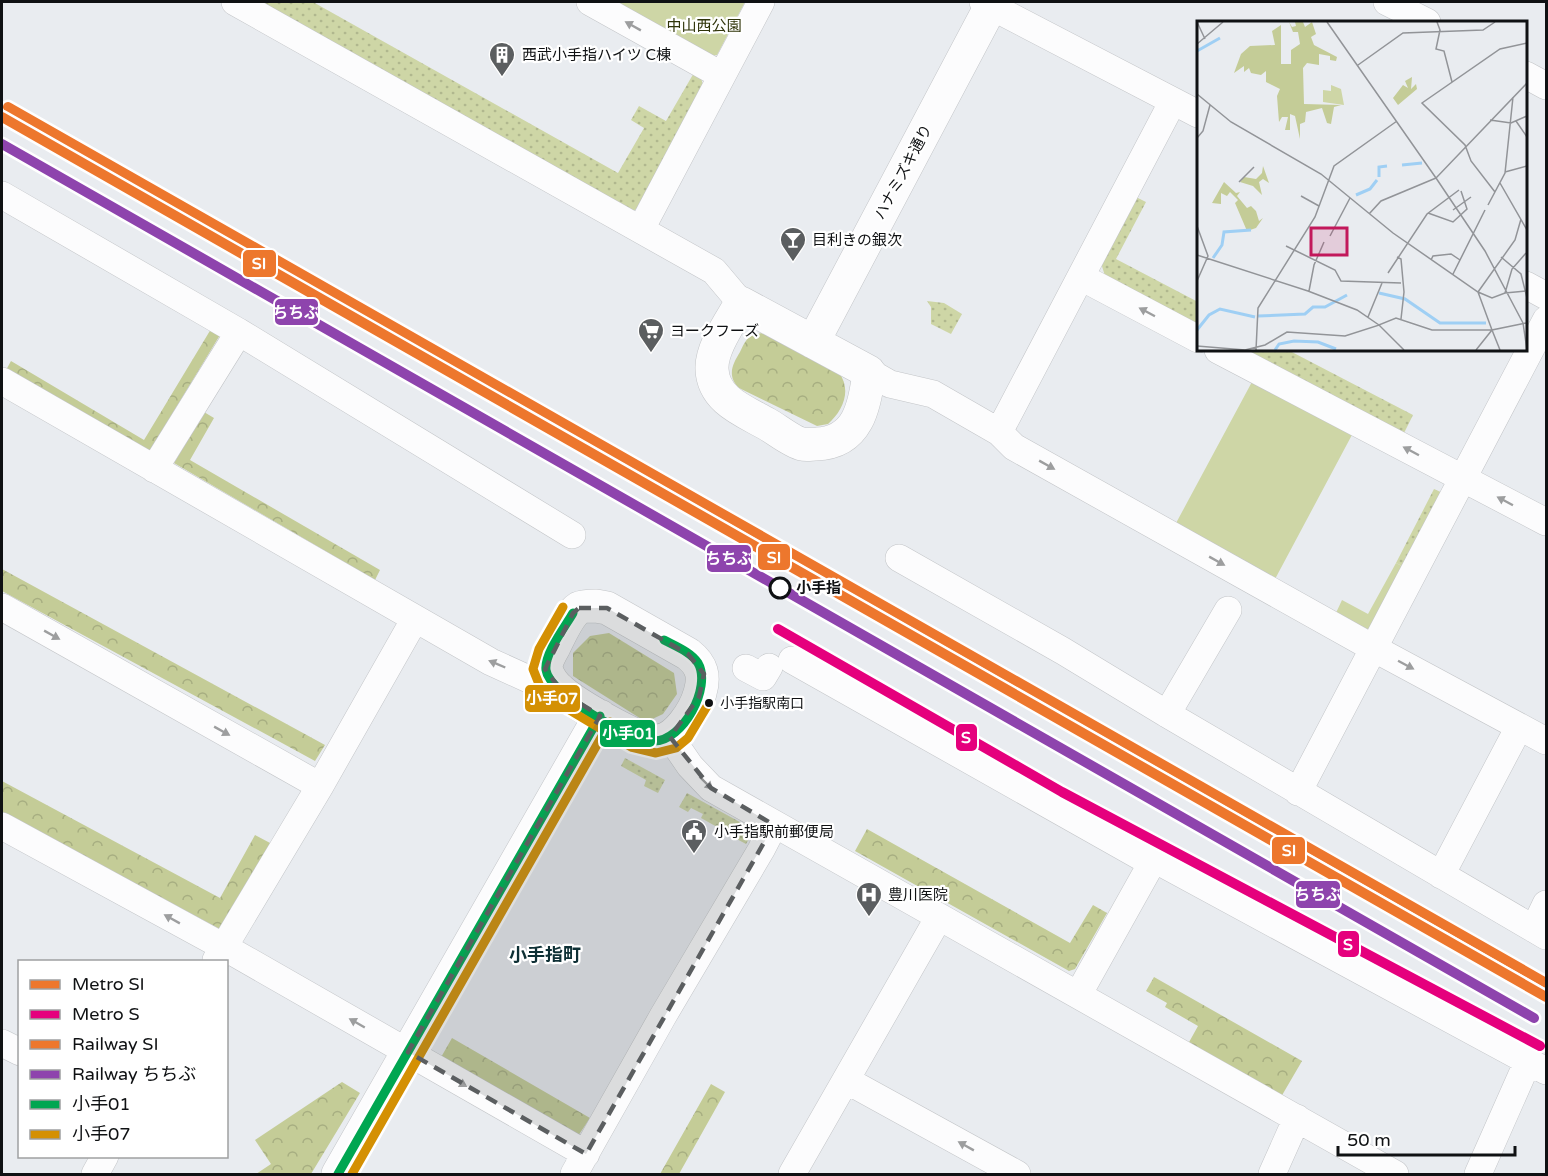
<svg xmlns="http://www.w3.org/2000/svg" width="1548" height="1176" font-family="'Varela Round','Noto Sans JP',sans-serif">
<defs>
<pattern id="forest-crowns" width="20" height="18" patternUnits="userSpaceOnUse" patternTransform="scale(1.5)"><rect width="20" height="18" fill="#c4cc97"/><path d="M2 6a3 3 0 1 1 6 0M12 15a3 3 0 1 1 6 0" fill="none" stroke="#a7ae81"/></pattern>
<pattern id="garden-dots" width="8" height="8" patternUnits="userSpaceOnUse" patternTransform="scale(1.5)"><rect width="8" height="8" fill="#ced6a6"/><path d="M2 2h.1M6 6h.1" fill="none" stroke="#b0b78e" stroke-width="1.8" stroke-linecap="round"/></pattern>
</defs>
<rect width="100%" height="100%" fill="#e9ecf0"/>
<path fill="#ced6a6" d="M610,2H745L717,55L708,56Z
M1253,380L1353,433L1274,581L1175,525Z
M1396,563L1406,568L1375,627L1364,630L1335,615L1342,600L1368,614Z"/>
<path fill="url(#forest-crowns)" d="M211,329L220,335L148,454L6,370L11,361L144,440Z
M766,333L839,373C852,390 843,411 828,424L817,426L739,388C727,376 732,365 740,352C743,346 745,340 751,336C756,334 761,333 766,333Z
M204,412L214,418L190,460L380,570L375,580L174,463Z
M2,569L325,745L315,761L2,591Z
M609,633L674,673L677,694L663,714L646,722L573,676V653L590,636Z
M2,781L220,898L255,835L272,844L225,932L2,812Z
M867,829L1070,943L1093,905L1107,913L1075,969L1069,971L855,851Z
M1154,977L1302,1061L1281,1097L1188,1044L1198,1026L1165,1007L1167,1003L1146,991Z
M452,1038L590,1118L578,1136L440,1059Z
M342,1082L360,1093L311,1174H256L271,1164L255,1140Z
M711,1084L725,1092L679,1174H660Z"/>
<path fill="url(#garden-dots)" d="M258,2H313L618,173L644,128L631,120L639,106L666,121L695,71L700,74L703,85L639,209L625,212Z
M1136,197L1146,202L1116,259L1198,302V325L1105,276L1101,263Z
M927,301L944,303L962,314L951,334L931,324V307Z
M1245,350H1288L1413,415L1404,433Z
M1434,489L1445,494L1406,568L1396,563Z
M625,758L665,780L658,793L644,786L646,780L621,766Z
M687,793L747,826L750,837L746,844L733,837L736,831L729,827L726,832L701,818L703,814L691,808L688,812L679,807Z"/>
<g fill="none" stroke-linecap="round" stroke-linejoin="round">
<defs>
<path id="street" d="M235,2L714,271L741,303
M590,2L721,75
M983,2L1198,114
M1387,2L1427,22
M1526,75L1546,86
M2,195L239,332L572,535
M641,229L761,2
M1081,277L1198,339
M1526,285L1546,296
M1218,350L1546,522
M869,372L890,384L933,394L999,432L1173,101
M2,381L491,662L535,682H551
M999,432L1014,447L1375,649L1546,741
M154,469L239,332
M899,558L1063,651L1167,714L1546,936
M2,607L320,786
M792,660L1152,863
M746,668L763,677L769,667
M1167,714L1228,610
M670,737L690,766L711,788L1395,1174
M1298,792L1546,320
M2,826L224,947L586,1154
M1441,875L1519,727
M1534,929L1546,904
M216,960L320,786L408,631L416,620
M1078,995L1154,859L1546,1071
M2,1043L20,1052
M846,1080L1017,1174
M95,1174L105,1156
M574,1174L663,1016L761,850L774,825
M792,1174L939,917
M1272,1174L1297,1118
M1478,1174L1528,1061"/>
<path id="secondary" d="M741,303L869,372C865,406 858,443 816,444C812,444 806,445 802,444C792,442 776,429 767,424C744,411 713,400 712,369C711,348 731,321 741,303Z
M813,342L993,2
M596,606L607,608L688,654C702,665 705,676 700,693C695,711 676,741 656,741C638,741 574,703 560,690C554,685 550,680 547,672C544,664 550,654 554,647C559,637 569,614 579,608C583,606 591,606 596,606Z
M338,1174L600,716"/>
</defs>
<use href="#street" stroke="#c3c5c8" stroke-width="28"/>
<use href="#secondary" stroke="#c3c5c8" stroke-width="34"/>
<use href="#street" stroke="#fcfcfd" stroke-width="27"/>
<use href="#secondary" stroke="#fcfcfd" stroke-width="33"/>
<defs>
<path id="bus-1" d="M573,613C565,627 544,654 546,670C549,694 631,741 654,741C683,741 712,687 698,663C691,652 675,646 664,640
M338,1174L600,716"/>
<path id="bus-2" d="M563,607L539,649L533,669L541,689L556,702L631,747L656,753L676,748L688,738L709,703
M352,1174L610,722"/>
</defs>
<use href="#bus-1" stroke="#fff" stroke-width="14"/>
<use href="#bus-2" stroke="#fff" stroke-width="14"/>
<use href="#bus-1" stroke="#00a651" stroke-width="9"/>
<use href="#bus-2" stroke="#d49003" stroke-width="9"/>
<defs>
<path id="rail-1" d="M8,107L1546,983"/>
<path id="rail-2" d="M2,144L1534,1018"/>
</defs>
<use href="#rail-1" stroke="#fff" stroke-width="15"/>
<use href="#rail-2" stroke="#fff" stroke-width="15"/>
<use href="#rail-1" stroke="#ed772d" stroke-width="10"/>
<use href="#rail-2" stroke="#8e44ad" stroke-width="10"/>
<defs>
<path id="metro-1" d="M2,117L1546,997"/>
<path id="metro-2" d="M778,629L1062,792L1540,1046"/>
</defs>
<use href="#metro-1" stroke="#fff" stroke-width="15"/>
<use href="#metro-2" stroke="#fff" stroke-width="15"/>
<use href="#metro-1" stroke="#ed772d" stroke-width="10"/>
<use href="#metro-2" stroke="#e5007d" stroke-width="10"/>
</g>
<defs><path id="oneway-solid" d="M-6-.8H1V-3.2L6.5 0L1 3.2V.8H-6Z" transform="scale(1.5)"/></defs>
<g fill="#9d9e9f">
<use href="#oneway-solid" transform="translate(633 26) rotate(-151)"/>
<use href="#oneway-solid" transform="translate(1147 312) rotate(-152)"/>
<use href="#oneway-solid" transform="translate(1411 451) rotate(-152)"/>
<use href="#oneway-solid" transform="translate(1047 465) rotate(29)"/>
<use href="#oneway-solid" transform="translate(1505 501) rotate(-152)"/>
<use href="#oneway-solid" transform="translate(1217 561) rotate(29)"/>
<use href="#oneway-solid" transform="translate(52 635) rotate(29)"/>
<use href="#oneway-solid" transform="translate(497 664) rotate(-157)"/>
<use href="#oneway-solid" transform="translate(1406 665) rotate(28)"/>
<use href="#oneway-solid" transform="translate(222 731) rotate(29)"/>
<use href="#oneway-solid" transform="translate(706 783) rotate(44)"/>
<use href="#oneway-solid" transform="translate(172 919) rotate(-151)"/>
<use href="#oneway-solid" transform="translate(357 1023) rotate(-150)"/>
<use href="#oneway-solid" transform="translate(459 1082) rotate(30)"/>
<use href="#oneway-solid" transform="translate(966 1146) rotate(-151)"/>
</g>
<path fill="#5b5e60" fill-opacity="0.2" stroke="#5b5e60" stroke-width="4.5" stroke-dasharray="12 8" stroke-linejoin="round" d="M579,608H607L688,654L704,674L699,697L670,737L711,788L774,825L586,1154L408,1052L600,716L562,692L545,669L573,613Z"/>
<defs>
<symbol id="building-pin" viewBox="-11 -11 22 30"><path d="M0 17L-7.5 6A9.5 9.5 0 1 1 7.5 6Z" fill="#5b5e60" stroke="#fff"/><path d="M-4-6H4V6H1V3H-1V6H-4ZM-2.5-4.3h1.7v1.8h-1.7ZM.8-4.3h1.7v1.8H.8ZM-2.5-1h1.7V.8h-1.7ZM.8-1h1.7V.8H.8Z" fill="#fff"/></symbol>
<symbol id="bar-pin" viewBox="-11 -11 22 30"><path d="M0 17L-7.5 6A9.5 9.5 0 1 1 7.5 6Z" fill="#5b5e60" stroke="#fff"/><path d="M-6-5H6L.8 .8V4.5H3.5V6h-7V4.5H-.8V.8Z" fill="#fff"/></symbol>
<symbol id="supermarket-pin" viewBox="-11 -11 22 30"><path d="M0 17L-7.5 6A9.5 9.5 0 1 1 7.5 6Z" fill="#5b5e60" stroke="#fff"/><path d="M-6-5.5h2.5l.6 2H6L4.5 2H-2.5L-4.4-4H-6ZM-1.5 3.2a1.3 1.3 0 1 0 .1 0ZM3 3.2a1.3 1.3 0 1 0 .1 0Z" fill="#fff"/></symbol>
<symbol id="civic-pin" viewBox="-11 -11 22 30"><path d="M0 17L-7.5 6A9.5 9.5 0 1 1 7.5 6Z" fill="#5b5e60" stroke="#fff"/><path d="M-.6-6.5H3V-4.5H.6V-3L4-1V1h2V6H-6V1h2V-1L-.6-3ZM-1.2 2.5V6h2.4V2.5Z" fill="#fff"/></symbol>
<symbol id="hospital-pin" viewBox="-11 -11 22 30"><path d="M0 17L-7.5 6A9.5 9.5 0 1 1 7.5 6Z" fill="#5b5e60" stroke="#fff"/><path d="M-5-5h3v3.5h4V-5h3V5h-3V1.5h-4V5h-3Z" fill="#fff"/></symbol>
</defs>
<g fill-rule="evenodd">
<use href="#building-pin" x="487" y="40" width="30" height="40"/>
<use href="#bar-pin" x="778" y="225" width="30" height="40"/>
<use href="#supermarket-pin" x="636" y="316" width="30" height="40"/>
<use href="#civic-pin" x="679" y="817" width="30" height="40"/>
<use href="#hospital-pin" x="854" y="880" width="30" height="40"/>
</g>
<circle fill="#fff" stroke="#0f1113" stroke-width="3" cx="780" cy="588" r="10"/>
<circle fill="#0f1113" stroke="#fff" stroke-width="2" cx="709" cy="703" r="5"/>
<g text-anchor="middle" stroke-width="4.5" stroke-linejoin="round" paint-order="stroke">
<g font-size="14" fill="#0f1113" stroke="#fff" text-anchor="start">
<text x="720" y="708">小手指駅南口</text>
</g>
<g font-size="15" fill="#2f3409" stroke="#fff">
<text x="704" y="31">中山西公園</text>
</g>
<g font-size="15" fill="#0f1113" stroke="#fff" text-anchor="start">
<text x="522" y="60">西武小手指ハイツ C棟</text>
<text x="812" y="245">目利きの銀次</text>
<text x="670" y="336">ヨークフーズ</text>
<text x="714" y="837">小手指駅前郵便局</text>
<text x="888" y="900">豊川医院</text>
</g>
<g font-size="15" fill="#0f1113" stroke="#fff">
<text transform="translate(903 172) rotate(-62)" y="5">ハナミズキ通り</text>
</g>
<g font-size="15" font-weight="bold" fill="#0f1113" stroke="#fff" text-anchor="start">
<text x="796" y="593">小手指</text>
</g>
<g font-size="18" font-weight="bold" fill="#0e3035" stroke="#fff">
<text x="545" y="961">小手指町</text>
</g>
</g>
<g transform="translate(1197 21)">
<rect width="330" height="330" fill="#e9ecf0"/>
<path d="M134,64L144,68L147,84L126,81V69L134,70Z" fill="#ced6a6"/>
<path d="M92,1L95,6L99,5L98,1H106L108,6L115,1L119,13L114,16L117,24L140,36L139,40L133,39V35L122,33V44L110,42L106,47L107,83L144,84L137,86L134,103L130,102L125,87L109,91L108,101L103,103V118L98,95L93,93V109H88L91,96H85L82,101L80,75L83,68L69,61V50L64,54L54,52L52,47L47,51V45L37,52L44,33L53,25L78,24L75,10L84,4V43H94V29L103,23L101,11H96ZM215,56L214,68L219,63L220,68L201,84L196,77L206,64L211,67L208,60ZM66,145L72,162L66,158L62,161L65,174L56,165L43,161L47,156L59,158L65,152ZM27,161L39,172L43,171L40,175L50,187L54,185L59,190L62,200L66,197L59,207L50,210L38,182L41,179L33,171L30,175L24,172V183L15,182Z" fill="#c4cc97"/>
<path fill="none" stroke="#9fcff4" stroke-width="3" d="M0,30L23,17M205,144L225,142M182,156V146L190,145M159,174L173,168L180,159M16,237L25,224L27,211L54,209M182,272L208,278L243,302H289M61,295L108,293L116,286H128L150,274M0,309L12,294L23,288L58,296M78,329L82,323L97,320L121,321L139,328"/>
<path fill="none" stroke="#929498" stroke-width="1.5" d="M0,1L8,18M130,1L239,157M240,1L243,9L239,28L247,30L255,61M0,23L26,1M161,44L206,12L286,9L298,1M0,73L34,101L124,153L196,212L281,271L295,277L308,272L330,270M293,99L314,102L330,95M319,100L330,116M0,117L6,110L13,84M308,151L330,145M42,161L57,146M303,162L330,209M298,171L274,140L268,124L225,82L303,28L330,22M104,175L122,185M291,184L308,152L316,76M256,189L274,176M231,192L256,201L270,188L264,170M172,193L184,180L239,157M0,205L11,235L0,260M133,215L153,177M89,225L138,249L144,260L204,262M0,234L111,270L160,289L182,304L199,297L235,309H295L281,271M200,236L204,238L207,271L204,298M304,236L324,253L330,277M234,239L236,235L254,233L263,239M191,252L230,193L262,169M256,253L288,189M112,270L117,244L127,221M281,271L318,219L324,198M308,272L315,248L329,232M171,296L185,262M326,302L330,329M326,302L288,230L239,157L330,62M295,309L303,329M0,325L48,329L68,324L90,311L148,315L182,304L207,329M59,329L61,287L118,196L137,145L200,100M279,329L295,309L329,302"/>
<path fill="#c2185b" fill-opacity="0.15" stroke="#c2185b" stroke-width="3" d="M114,207H150V234H114Z"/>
<rect width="330" height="330" fill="none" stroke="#0f1113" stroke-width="3"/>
</g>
<g stroke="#fff" stroke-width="2">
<rect x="242" y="249" width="35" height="29" rx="6" fill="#ed772d"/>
<rect x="274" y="298" width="45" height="28" rx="6" fill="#8e44ad"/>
<rect x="757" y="543" width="34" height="28" rx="6" fill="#ed772d"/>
<rect x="706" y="544" width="46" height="29" rx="6" fill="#8e44ad"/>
<rect x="524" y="684" width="57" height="29" rx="6" fill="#d49003"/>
<rect x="599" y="719" width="57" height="29" rx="6" fill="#00a651"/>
<rect x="955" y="723" width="23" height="29" rx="6" fill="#e5007d"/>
<rect x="1271" y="836" width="35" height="29" rx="6" fill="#ed772d"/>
<rect x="1295" y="880" width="46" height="29" rx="6" fill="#8e44ad"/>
<rect x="1337" y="930" width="23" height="28" rx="6" fill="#e5007d"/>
</g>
<g font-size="16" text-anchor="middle" font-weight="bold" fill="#fff">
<text x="259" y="269">SI</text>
<text x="296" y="318">ちちぶ</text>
<text x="774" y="563">SI</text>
<text x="729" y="564">ちちぶ</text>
<text x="552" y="704">小手07</text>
<text x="628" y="739">小手01</text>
<text x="966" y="743">S</text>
<text x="1289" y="856">SI</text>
<text x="1318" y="900">ちちぶ</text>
<text x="1348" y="950">S</text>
</g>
<rect width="1548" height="1176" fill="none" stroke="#0f1113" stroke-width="6"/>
<rect x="18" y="960" width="210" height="198" fill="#ffffff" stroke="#9fa0a1" stroke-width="1.5"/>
<rect x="30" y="980" width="30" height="9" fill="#ed772d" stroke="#9fa0a1" stroke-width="1.5"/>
<text x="72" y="990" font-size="18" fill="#0f1113">Metro SI</text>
<rect x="30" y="1010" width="30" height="9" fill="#e5007d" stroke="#9fa0a1" stroke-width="1.5"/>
<text x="72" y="1020" font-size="18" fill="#0f1113">Metro S</text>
<rect x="30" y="1040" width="30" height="9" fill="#ed772d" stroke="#9fa0a1" stroke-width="1.5"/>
<text x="72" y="1050" font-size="18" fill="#0f1113">Railway SI</text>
<rect x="30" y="1070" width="30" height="9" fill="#8e44ad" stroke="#9fa0a1" stroke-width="1.5"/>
<text x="72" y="1080" font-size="18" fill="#0f1113">Railway ちちぶ</text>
<rect x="30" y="1100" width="30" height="9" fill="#00a651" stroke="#9fa0a1" stroke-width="1.5"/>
<text x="72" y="1110" font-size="18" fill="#0f1113">小手01</text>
<rect x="30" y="1130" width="30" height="9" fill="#d49003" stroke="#9fa0a1" stroke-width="1.5"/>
<text x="72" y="1140" font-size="18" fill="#0f1113">小手07</text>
<path d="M1338 1146v9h177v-9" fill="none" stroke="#0f1113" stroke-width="3"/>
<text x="1347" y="1146" font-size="18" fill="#0f1113" stroke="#ffffff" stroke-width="4.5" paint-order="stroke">50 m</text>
</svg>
